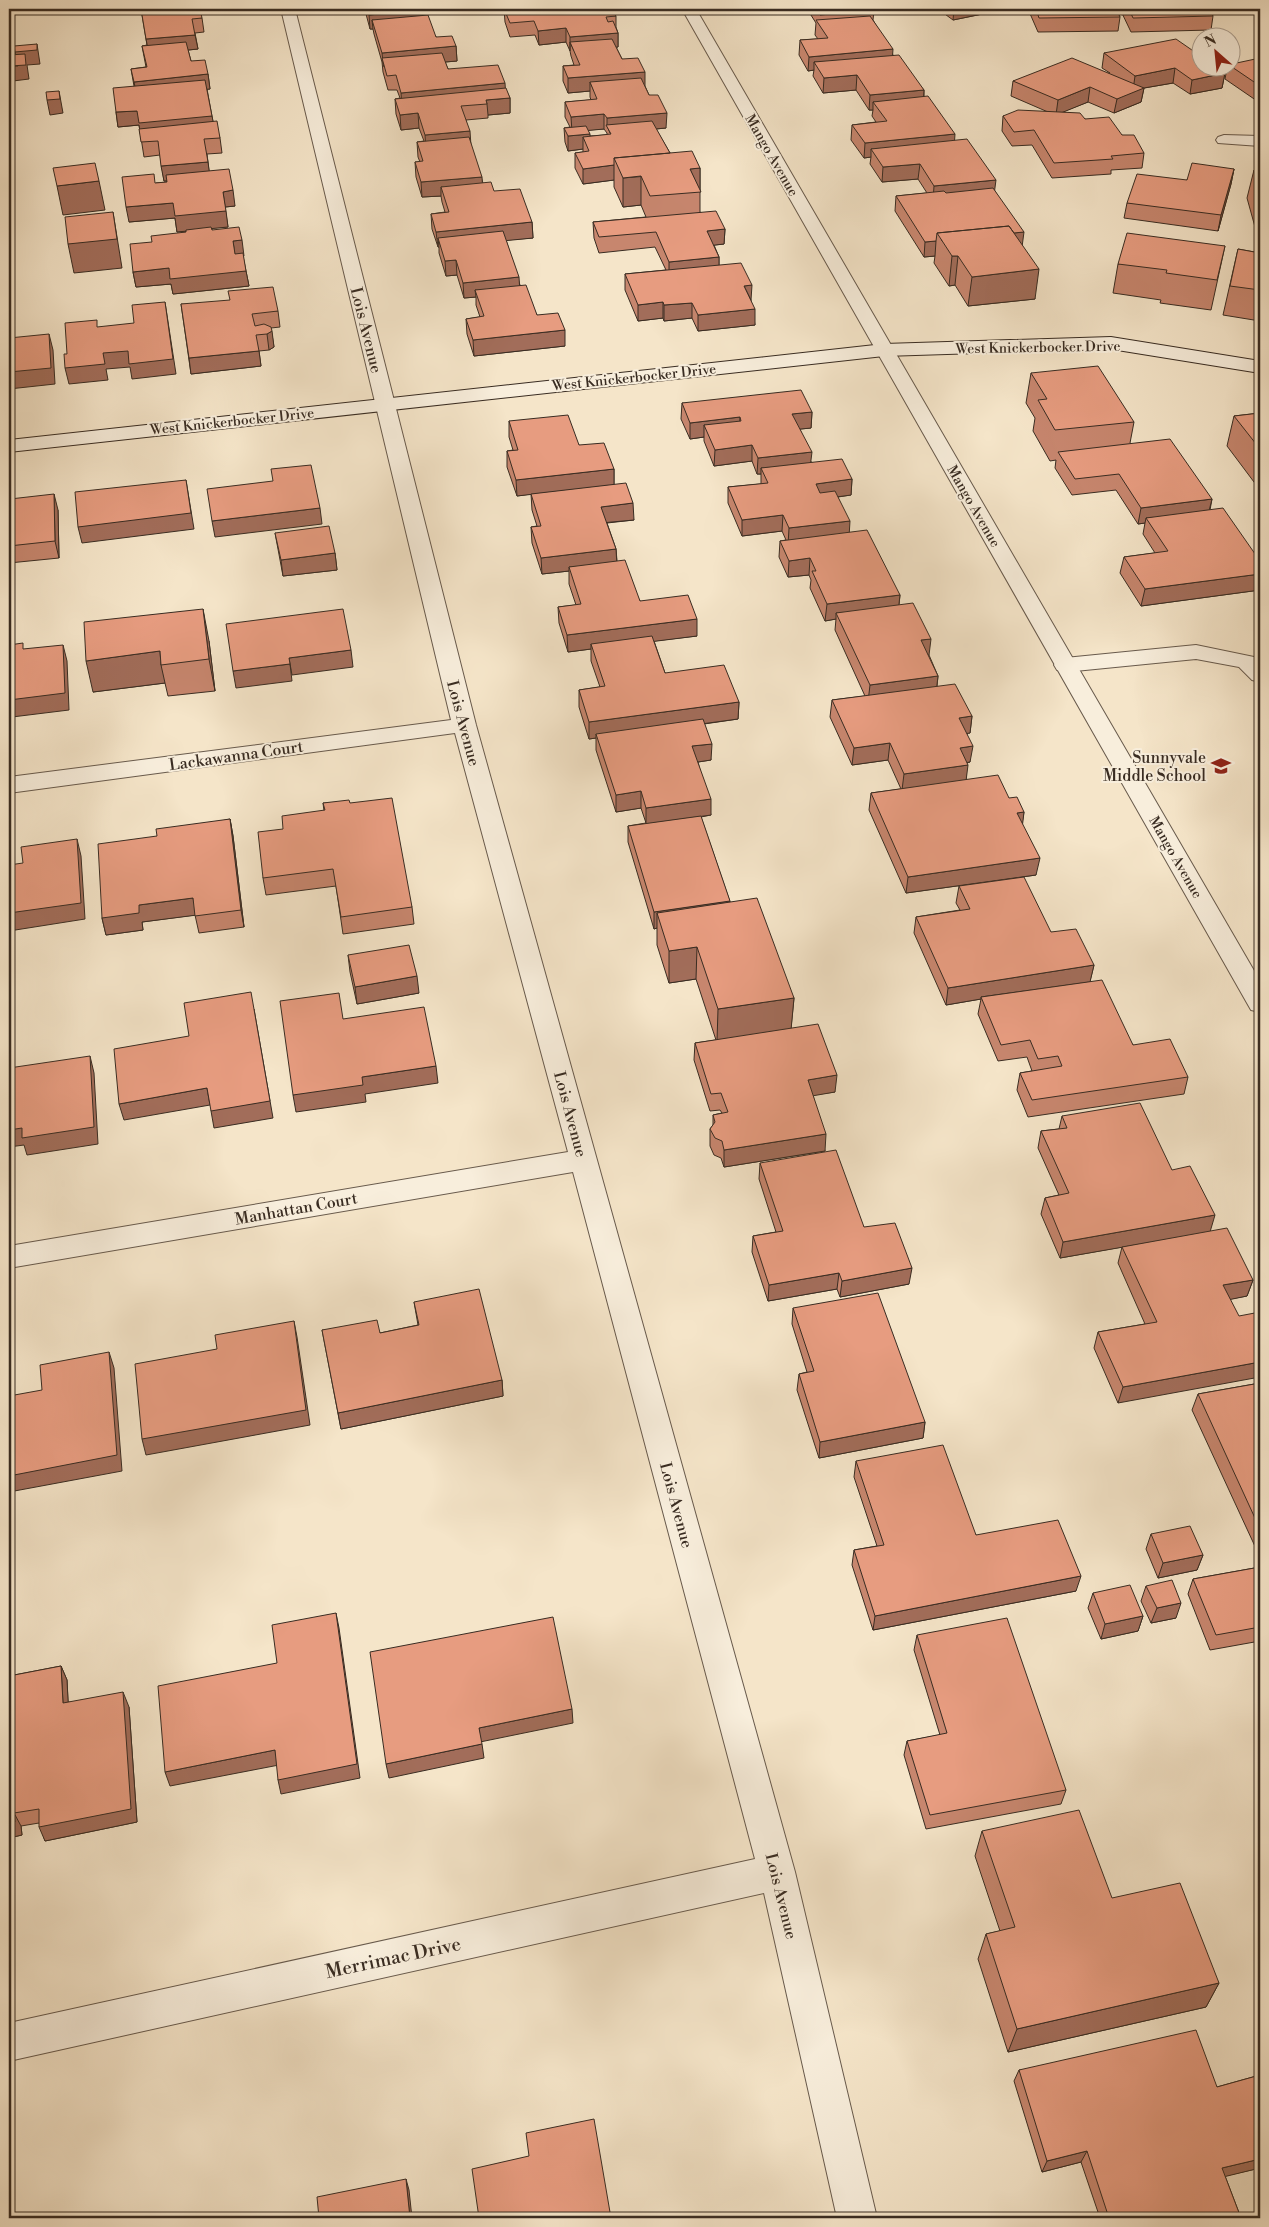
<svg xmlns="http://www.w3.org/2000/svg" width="1269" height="2227" font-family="'Libre Bodoni',serif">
<rect width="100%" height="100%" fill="#f5e5c9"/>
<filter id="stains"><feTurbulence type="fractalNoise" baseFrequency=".004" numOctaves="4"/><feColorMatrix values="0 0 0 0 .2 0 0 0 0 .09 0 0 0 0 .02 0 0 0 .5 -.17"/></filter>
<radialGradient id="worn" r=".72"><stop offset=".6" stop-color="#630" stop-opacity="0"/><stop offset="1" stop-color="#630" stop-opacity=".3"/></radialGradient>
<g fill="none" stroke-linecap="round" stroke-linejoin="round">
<defs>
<path id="lane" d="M1196,645L1254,657L1260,663V682L1252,680L1239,667L1196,659L1065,672L1057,670L1054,665L1057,660L1065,658Z"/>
<path id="street" d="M281,9H295L476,725L795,1872L877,2218H837L764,1893L9,2061V2023L755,1859L573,1172L9,1268V1246L568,1152L455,733L9,793V777L451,720Z
M682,9H696L1260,981V1012L1251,1010L1247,1003Z
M1224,135L1260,136V146L1218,143L1216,140L1218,137Z"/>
<path id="secondary" d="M1111,337L1260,361V373L1111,349L884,356L9,452V440L884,344Z"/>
</defs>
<use href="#lane" stroke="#685a4c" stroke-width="2"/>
<use href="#street" stroke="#685a4c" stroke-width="2"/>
<use href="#secondary" stroke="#392c22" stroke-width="2"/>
<use href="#lane" fill="#f8eedc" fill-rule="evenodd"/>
<use href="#street" fill="#f8eedc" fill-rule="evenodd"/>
<use href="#secondary" fill="#f8eedc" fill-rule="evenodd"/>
</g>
<path fill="#c7866e" stroke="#392c22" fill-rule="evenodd" d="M141,9L202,18L204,32L195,33L198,49L188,50L191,61L208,74L210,89H207L213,122L220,138L222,153L207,154L209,171L235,206L225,207L228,227L212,228V230L243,256L249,286L173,294L171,284L136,287L133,272L152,242L186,232V231L177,232L175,218L129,222L156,183L167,182V181H164L160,155L144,157L139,125L118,127L116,112L134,86L131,69L146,67L142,46L147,45Z
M365,9H422L423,16L436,37L456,46L457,61L445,62L448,69L505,88L510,98V113L488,115V118L466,120L470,143L483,183L532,222L533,238L506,240L520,285L537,315L565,346L474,356L467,334L466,319L480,317L476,305V297L464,298L457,275L446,276L439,253V247H438L432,229L431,214L445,212L442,202L441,196L422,197L416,177L415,162H420L418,157L417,142L424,141L419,128L401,130L396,114L395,99L400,98L397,90H388L383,72L382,62L374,34L373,29H370L366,14Z
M504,9L616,16V27L618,33V47H616L622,59L645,86L649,95L666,128L656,129L670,153L700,168V212L725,229L724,244L714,245L719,257V265L751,300L755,325L698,331L692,318L664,321L663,318L638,321L625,290V274L666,270L655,247L599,253L594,238L593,222L646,217L641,205L623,207L614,187V180L583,184L575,168V153L583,152V149L568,151L565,142L564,128L570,127L565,117V102L591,100L590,97V91L568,93L563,81V66L574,65L571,56L570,51L566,42L539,45L535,35L510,37L505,22ZM604,129L607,133V135L590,136L588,130Z
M772,9H873L874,10L873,20L893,55L924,90V97L954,141L995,191L1022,245L1035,299L968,306L955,285L949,286L934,263L935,256L924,257L895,211L896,196L927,193L918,179L882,182L870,164L871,157L864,158L851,140L852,125L876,122L872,116L873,110H869L856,90L823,93L813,76L814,70L808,71L799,55L800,40L818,39L815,35L816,23L809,12L775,14Z
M938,9H997V11L953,20Z
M1028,9H1116L1120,17L1118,31L1038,32Z
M1120,9H1209L1213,16L1211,30L1131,32Z
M1254,9H1260V13Z
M1104,53L1225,73L1222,88L1190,94L1173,83L1144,88L1141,102L1114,113L1088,102L1062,112L1085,119L1122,135L1144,153L1142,168L1111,170V174L1052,178L1032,145L1012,146L1002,131L1003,116L1048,112L1011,96L1013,81L1110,73L1102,68Z
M1260,58V103L1225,79L1227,68H1232Z
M1234,169L1231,184L1218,231L1124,218L1127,203L1187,180Z
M1254,170H1260V227H1255L1247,198Z
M1225,246L1211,310L1160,303L1161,300L1113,293L1118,264Z
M1238,249L1260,253V321L1223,315Z
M181,304L278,311L280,327L271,328L274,347L269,350L259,351L261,366L191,374Z
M1031,373L1134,422L1130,443L1212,499L1210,510L1260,561V590L1141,606L1120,573L1124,557L1155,553L1143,534L1145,523L1138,524L1116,490L1072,495L1055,468L1056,460L1050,461L1033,431L1035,418L1026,403Z
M682,403L812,412L811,428L800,429L811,462L852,479L851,495L838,497L849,532L900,595L899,605L929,655L938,676L937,686L972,716L970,733H967L970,762L967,763L966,780L1009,798L1024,812L1022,824L1036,875L906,893L869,810L871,793L901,789L888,760L852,765L830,717L832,700L865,696L835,630L836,619L825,621L810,588L811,580L809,575L788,577L779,557L780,541L786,540L782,531L742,536L728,503V487L761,484V474H757L752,461L714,466L704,441V437L690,439L681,419Z
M1260,413V490L1227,446L1234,416Z
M509,421L579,445L614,469V485L634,520L607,523L616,549L617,561L640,601L697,636L654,641L665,673L739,702L738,719L704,724L711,760L698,762L711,815L701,817L730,902L794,998L791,1028L835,1092L813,1095L825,1151L724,1167L721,1158L714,1155L710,1146V1129L713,1125V1115L722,1113L720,1110L710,1111L694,1060L695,1043L716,1040L696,979L669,983L657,945V928L654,929L628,842V826L646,823L641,808L616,812L596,750V738L589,739L579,707V690L600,687L591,661V649L568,652L559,623L558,607L576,605L569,584V571L542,574L532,543L531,527L537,526L532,510L531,494L517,496L507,467V451L513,450L509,437Z
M58,510L59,558L9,563V512Z
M275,533L335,553L337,570L283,576Z
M209,641L215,691L168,696L165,683L93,692Z
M323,803H350L412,907L414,924L343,934L336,886L266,895L263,878L283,829L324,811Z
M230,819L233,836L244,927L199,933L195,915L142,922L143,930L106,935L102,918L157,836Z
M959,886L1051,932L1094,965L1090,981L1133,1045L1188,1077L1184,1094L1028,1117L1017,1090L1020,1073L1032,1071L1027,1057L998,1061L978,1014L981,999L946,1005L914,933L916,917L960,910L956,903Z
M348,955L419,993L357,1004L350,972Z
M1062,1116L1172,1170L1210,1231L1253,1280L1247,1296L1230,1299L1118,1403L1094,1348L1098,1332L1145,1324L1118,1263L1122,1247L1060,1258L1041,1214L1045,1198L1059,1195L1038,1148L1041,1131L1059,1129Z
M760,1163L864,1227L909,1284L840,1297L837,1289L768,1301L752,1252L753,1236L776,1232L759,1179Z
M414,1302L502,1380L503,1396L341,1429L322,1330L380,1333L418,1325Z
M793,1308L925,1422L923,1438L819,1458L797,1390L799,1374L807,1372L792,1324Z
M1260,1383V1554L1259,1555L1192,1410L1198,1394Z
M856,1461L976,1535L1076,1591L873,1630L852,1565L854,1550L877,1546L854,1477Z
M1151,1534L1203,1555L1197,1570L1158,1578L1146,1549Z
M1260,1567V1641L1210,1650L1188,1594L1193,1579Z
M1146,1586L1176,1618L1151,1623L1141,1601Z
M1093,1593L1143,1616L1138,1631L1101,1639L1088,1608Z
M917,1635L1066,1790L1061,1804L926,1829L904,1755L907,1741L940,1735L914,1650Z
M61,1666L67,1680L68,1702L129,1707L137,1822L45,1841L39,1823L21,1826L22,1835L9,1838V1676Z
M982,1831L1219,1983L1206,2007L1008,2052L978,1959L986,1934L1000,1931L975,1856Z
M1019,2070L1217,2087L1260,2075V2168L1225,2176L1241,2218H1100L1081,2162L1042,2172L1014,2081Z"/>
<path fill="#a26d5a" stroke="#392c22" d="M954,9H997V11L953,20Z
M422,10L423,25L372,20L373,29H370L369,15Z
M566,28V42L539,45L538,31Z
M618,33V47L574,51L570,42V51V37Z
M195,35L198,49L149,54L146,39Z
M37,44L40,64L27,65L29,79L13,81L10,66H18L15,52Z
M456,46L457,61L384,67L383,63L382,53Z
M893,49L892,64L814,62V70L808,71L809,57Z
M1175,68L1173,83L1144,88L1141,102L1114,113L1117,99L1133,90L1135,76Z
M645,72V86L594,91L590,82V91L568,93V78Z
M1225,73L1222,88L1190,94L1192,80Z
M208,74L210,89L137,96L134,82Z
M857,75L856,90L823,93L824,78Z
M505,83L506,98L402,107L401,93Z
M1090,87L1088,102L1056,115L1058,100Z
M924,90L923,105L873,102V110H869L870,95Z
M59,91L63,113L50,115L47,100Z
M510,98V113L488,115L487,104L486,100Z
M137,111L212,116L215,131L141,138L139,125L118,127L116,112Z
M418,113L419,128L401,130L400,115Z
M667,113L666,128L610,133L607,126V118Z
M604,114V129L572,132L571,117Z
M470,131L471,146L426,150L425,135Z
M590,134V149L583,137V149L568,151V136Z
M955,134L954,149H871V157L864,158L865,143Z
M208,162L210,177L164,181L161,166Z
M920,164L918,179L882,182L883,167Z
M614,165V180L583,184V169Z
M700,168V192L690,169Z
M1234,169L1231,184L1218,231L1221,215Z
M672,174L641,177V205L623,207V178Z
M482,177L483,192L441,187V196L422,197L421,182Z
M996,180L994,195L933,201L934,186Z
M99,181L105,210L63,215L57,186Z
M233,190L235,206L225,207L223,192Z
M173,203L226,211L228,227L177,232L175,218L129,222L126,207Z
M113,212L122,268L74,273L68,244Z
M532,222L533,238L441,247L438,238L439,247H438L436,232Z
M725,229L724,244L707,246V231Z
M1024,232L1022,247L941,240Z
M242,240L244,256H235L233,241Z
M936,241L935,256L924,257L925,242Z
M952,256H958L955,285L949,286Z
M719,257V272L669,277V262Z
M456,260L457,275L446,276L445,261Z
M169,268L246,271L249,286L173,294L171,284L136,287L133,272Z
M1039,269L1035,299L968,306L972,277Z
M519,277L520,293L475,290L476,297L464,298L463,283Z
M752,285L751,300L744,286Z
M165,302L176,374L132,379L130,367L106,369L108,380L69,384L65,368L103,353Z
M663,302V318L638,321V305Z
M692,303V318L664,321V305Z
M755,309V325L698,331V315Z
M565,330V346L474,356L473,340Z
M272,331L274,347L269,350L267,334Z
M49,334L53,350L55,384L9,389V372Z
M259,351L261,366L191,374L189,358Z
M812,412L811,428L791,430L792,414Z
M740,417L739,433L704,425V437L690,439V423Z
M752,445V461L714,466L715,450Z
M812,452L810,468H761V474H757L758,458Z
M614,469V485L517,496L516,480Z
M852,479L851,495L814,500L816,484Z
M186,480L194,529L82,543L78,527Z
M54,494L58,510L59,558L55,541Z
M1212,499L1208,515L1146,518L1145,523L1138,524L1141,508Z
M633,503L634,520L601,523V507Z
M320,508L322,524L215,537L212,521Z
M783,515L782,531L742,536V520Z
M850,521L849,537L788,545L789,528Z
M616,549L617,566L569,567V571L542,574L541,558Z
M335,553L337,570L283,576L281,560Z
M810,558L809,575L788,577L789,561Z
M1260,574V590L1141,606L1145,589Z
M900,595L898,612L836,613V619L825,621L827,604Z
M203,609L209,641L215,691L209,659Z
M697,619V636L593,649L591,644V649L568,652L567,635Z
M931,639L929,655L919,657L921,640Z
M63,645L67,661L69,710L12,717L9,705V700Z
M351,650L353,667L292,675L289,658Z
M160,651L161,665L165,683L93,692L86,661Z
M290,664L292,681L236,688L233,671Z
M938,676L936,693L868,702L870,685Z
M739,702L738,719L598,738L596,734V738L589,739V722Z
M972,716L970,733L956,735L959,718Z
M890,743L888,760L852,765L854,748Z
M712,744L711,760L691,763L692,746Z
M973,746L970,762L957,764L960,748Z
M968,765L966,781L902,790L904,774Z
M641,791V808L616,812V795Z
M711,799V815L646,824V808Z
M1024,812L1022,829L1017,813Z
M230,819L233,836L244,927L241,910Z
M77,839L81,856L85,919L9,931V913Z
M1040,858L1036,875L906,893L908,877Z
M193,898L197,915L142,922L143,930L106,935L102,918L139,905Z
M730,901L729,918L657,913V928L654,929V912Z
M697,947L696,979L669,983V951Z
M1094,965L1090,982L981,997V999L946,1005L948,988Z
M417,976L419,993L357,1004L355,987Z
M794,998L791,1030L717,1041L718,1009Z
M254,1009L273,1118L214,1128L211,1111Z
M90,1056L94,1073L98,1144L27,1155L24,1145L9,1147V1130Z
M436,1066L438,1083L365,1094L366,1102L296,1112L293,1095L362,1077Z
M837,1075L835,1092L806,1097L808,1080Z
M207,1088L210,1105L124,1120L119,1104Z
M826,1134L825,1151L724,1167V1150Z
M1215,1215L1210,1232L1060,1258L1063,1242Z
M912,1268L909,1284L840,1297L842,1281Z
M839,1273L837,1289L768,1301L769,1285Z
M1253,1280L1247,1296L1218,1302L1223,1285Z
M294,1321L297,1337L310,1425L146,1455L142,1439Z
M109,1352L114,1368L122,1471L9,1492V1476Z
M1260,1362V1377L1118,1403L1123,1387Z
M502,1380L503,1396L341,1429L338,1413Z
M925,1422L923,1438L819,1458L820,1442Z
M1203,1555L1197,1570L1158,1578L1163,1563Z
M1081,1576L1076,1591L873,1630L875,1616Z
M1181,1603L1176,1618L1151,1623L1157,1608Z
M336,1613L339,1628L360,1778L281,1794L278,1780Z
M1143,1616L1138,1631L1101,1639L1105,1624Z
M61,1666L67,1680L69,1718L63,1703Z
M123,1692L129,1707L137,1822L45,1841L39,1827Z
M572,1709L573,1723L480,1742L479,1728Z
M482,1744L484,1758L389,1778L386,1764Z
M275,1750L279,1765L170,1786L165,1772Z
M14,1813L21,1826L22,1835L9,1838V1823Z
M1219,1983L1206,2007L1008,2052L1017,2029Z
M1087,2151L1081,2162L1042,2172L1047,2161Z
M1260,2159V2168L1215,2179L1222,2168Z
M406,2179L409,2190L412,2218H410Z"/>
<path fill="#e79c80" stroke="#392c22" d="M141,9H200L202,18L192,19L195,35L146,39Z
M367,9H422V10L369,15Z
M504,9H612L616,16L606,17L608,22L613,21L618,33L570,37L566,28L538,31L534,21L510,23Z
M816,9H873L874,10L820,15Z
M1036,9H1116L1120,17L1039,18Z
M1129,9H1209L1213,16L1133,18Z
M428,15L436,37L452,36L456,46L382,53L372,20Z
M870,16L893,49L809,57L800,40L828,38L816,20Z
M612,39L622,59L638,58L645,72L568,78L563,66L580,65L570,42Z
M1176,39L1202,57V68H1217L1225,73L1192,80L1175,68L1135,76L1104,53Z
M186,42L191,61L205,60L208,74L134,82L131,69L147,67L142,46Z
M37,44V50L15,52L14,46Z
M442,53L448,69L498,65L505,83L401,93L396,75L387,76L382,58Z
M25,54L26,65L10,66L9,55Z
M899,55L924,90L870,95L857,75L824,78L814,62Z
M1072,58L1144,88L1117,99L1090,87L1058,100L1013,81Z
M1260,58V86L1232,67V64Z
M641,78L649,95H658L667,113L607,118L604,114L571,117L565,102L597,99L590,82Z
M205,80L212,116L139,123L137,111L116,112L113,88Z
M506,88L510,98L486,100L487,104L461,106L470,131L425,135L418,113L400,115L395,99Z
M59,91L60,99L47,100L46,92Z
M928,96L955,134L865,143L852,125L887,121L873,102Z
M1018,110L1080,113L1085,119L1109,117L1122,135H1134L1144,153L1111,156L1113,159L1054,163L1034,130L1014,132L1003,116Z
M217,121L220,138L204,139L208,162L161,166L158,141L141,142L139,129Z
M652,121L670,153L614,158V165L583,169L575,153L589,151L583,137L611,134L606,125Z
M586,126L590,134L568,136L564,128Z
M469,137L482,177L421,182L415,162L423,161L417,142Z
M967,139L996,180L934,186L920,164L883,167L871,149Z
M692,151L700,168L690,169L701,192L650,196L641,176L623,178L614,158Z
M95,163L99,181L57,186L53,168Z
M1192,163L1234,169L1221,215L1127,203L1137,174L1187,180Z
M229,169L233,190L223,192L226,211L175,216L173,203L126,207L122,177L154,174L155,183L167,182L166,175Z
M1254,170H1260V195Z
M491,182L494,191L520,189L532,222L436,232L431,214L449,212L441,187Z
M993,188L1024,232L1014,233L1009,226L937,233L936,241L925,242L896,196L944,191L946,193Z
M716,211L725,229L707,231L719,257L669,262L656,232L599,237L593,222Z
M113,212L117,239L68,244L65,217Z
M1009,226L1039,269L972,277L958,256H952L937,233Z
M211,227L212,230L239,227L242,240L233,241L235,254L243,253L246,271L170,279L169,268L133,272L130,244L152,242L151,236L186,232V230Z
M503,231L519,277L463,283L456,260L445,261L438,238Z
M1127,233L1225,246L1217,280L1166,273L1167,270L1118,264Z
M1238,249L1260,253V290L1230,286Z
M741,263L752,285L744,286L755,309L698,315L692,303L664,305L663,302L638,305L625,274Z
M526,285L537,315L558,313L565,330L473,340L466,319L484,316L475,290Z
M273,287L278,311L252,314L255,326L264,324L271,327L272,331L267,334L256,335L259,351L189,358L181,304L230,300L228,291Z
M165,302L173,359L129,364L128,351L103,353L105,364L65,368L64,354H67L65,323L97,320V327L134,323L132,305Z
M49,334L51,368L9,372V338Z
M1098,366L1134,422L1055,430L1038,400L1047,399L1031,373Z
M801,390L812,412L792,414L812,452L758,458L752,445L715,450L704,425L741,421L740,417L690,423L682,403Z
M1260,413V449L1234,416Z
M568,415L579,445L604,443L614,469L516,480L507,451L518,450L509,421Z
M1170,439L1212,499L1141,508L1119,474L1075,479L1058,452Z
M842,459L852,479L816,484L820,493L835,491L850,521L789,528L783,515L742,520L728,487L768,483L761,468Z
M311,465L320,508L212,521L207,489L273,481L271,469Z
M186,480L191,513L78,527L75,492Z
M626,483L633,503L601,507L616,549L541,558L531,527L541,526L531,494Z
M54,494L55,541L9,546V512H11L10,499Z
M1223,508L1260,561V574L1145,589L1124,557L1168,551L1146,518Z
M329,526L335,553L281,560L275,533Z
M867,530L900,595L827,604L812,571H816L810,558L789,561L780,541Z
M625,560L640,601L688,595L697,619L567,635L558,607L581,604L569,567Z
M913,603L931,639L921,640L938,676L870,685L836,613Z
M203,609L209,659L161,665L160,651L86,661L84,622Z
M343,609L351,650L289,658L290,664L233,671L226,624Z
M652,636L665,673L724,665L739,702L589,722L579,690L605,686L591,644Z
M23,643V649L63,645L65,693L9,700V645Z
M955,684L972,716L959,718L973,746L960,748L968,765L904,774L890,743L854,748L832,700Z
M703,719L712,744L692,746L711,799L646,808L641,791L616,795L596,734Z
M998,775L1009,798L1017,797L1024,812L1017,813L1040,858L908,877L871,793Z
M392,798L412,907L341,917L333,869L263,878L258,832L283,829L282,816L325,810L323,803L349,800L350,803Z
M701,816L730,901L654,912L628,826Z
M230,819L241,910L195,916L193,898L139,905V913L102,918L98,844L157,836L156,829Z
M77,839L81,903L9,913V865L23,863L21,847Z
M1024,877L1051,932L1076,929L1094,965L948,988L916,917L970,909L959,886Z
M757,898L794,998L718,1009L697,947L669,951L657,913Z
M409,945L417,976L355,987L348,955Z
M1102,980L1133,1045L1170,1039L1188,1077L1032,1100L1020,1073L1062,1066L1058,1056L1038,1059L1030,1040L1001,1045L981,997Z
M251,992L270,1101L211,1111L207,1088L119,1104L114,1049L189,1036L184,1003Z
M339,993L343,1019L424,1007L436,1066L362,1077L363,1085L293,1095L280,1001Z
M818,1024L837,1075L808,1080L826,1134L724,1150L722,1141L715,1138L710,1129L715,1122L713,1115L728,1112L721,1093L711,1094L695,1043Z
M90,1056L94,1127L22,1138V1128L9,1130V1068Z
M1140,1103L1172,1170L1190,1166L1215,1215L1063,1242L1045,1198L1069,1193L1041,1131L1067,1128L1062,1116Z
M836,1150L864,1227L895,1223L912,1268L842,1281L839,1273L769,1285L753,1236L783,1231L760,1163Z
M1227,1228L1253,1280L1223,1285L1239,1316L1260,1312V1362L1123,1387L1098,1332L1157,1322L1122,1247Z
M479,1289L502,1380L338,1413L322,1330L377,1320L380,1333L419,1325L414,1302Z
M878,1293L925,1422L820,1442L799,1374L814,1371L793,1308Z
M294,1321L306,1410L142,1439L135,1364L217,1349L215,1335Z
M109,1352L117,1455L9,1476V1396L42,1390L40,1365Z
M1260,1383V1529L1198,1394Z
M943,1445L976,1535L1058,1520L1081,1576L875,1616L854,1550L884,1545L856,1461Z
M1190,1526L1203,1555L1163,1563L1151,1534Z
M1260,1567V1627L1216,1635L1193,1579Z
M1172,1580L1181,1603L1157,1608L1146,1586Z
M1130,1585L1143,1616L1105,1624L1093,1593Z
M336,1613L357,1764L278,1780L275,1750L165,1772L158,1686L277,1663L272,1625Z
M553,1617L572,1709L479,1728L482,1744L386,1764L370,1652Z
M1007,1618L1066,1790L930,1815L907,1741L947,1733L917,1635Z
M61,1666L63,1703L123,1692L131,1809L39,1827V1809L14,1813L15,1822L9,1823V1676Z
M1079,1810L1112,1898L1180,1883L1219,1983L1017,2029L986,1934L1015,1927L982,1831Z
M1196,2030L1217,2087L1260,2075V2159L1222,2168L1241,2218H1109L1087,2151L1047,2161L1019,2070Z
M594,2119L611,2218H479L472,2169L529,2156L526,2133Z
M406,2179L410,2218H319L317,2197Z"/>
<defs>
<symbol id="school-bare" viewBox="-9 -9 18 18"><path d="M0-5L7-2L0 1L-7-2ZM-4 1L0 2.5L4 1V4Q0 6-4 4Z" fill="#8f2418" stroke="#f8eedc" stroke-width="2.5" paint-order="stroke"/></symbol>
</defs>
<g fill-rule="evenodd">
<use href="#school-bare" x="1207" y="752" width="28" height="28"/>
</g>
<g text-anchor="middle" stroke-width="4" stroke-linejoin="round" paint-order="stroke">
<g font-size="14" fill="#392c22" stroke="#f8eedc">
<text transform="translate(772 155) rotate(60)" y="5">Mango Avenue</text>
<text transform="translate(1038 347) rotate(-1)" y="5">West Knickerbocker Drive</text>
<text transform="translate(634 377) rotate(-6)" y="5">West Knickerbocker Drive</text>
<text transform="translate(232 421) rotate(-6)" y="5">West Knickerbocker Drive</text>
<text transform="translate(974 506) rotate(60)" y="5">Mango Avenue</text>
<text transform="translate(1176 857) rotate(60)" y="5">Mango Avenue</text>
</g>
<g font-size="16" fill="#392c22" stroke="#f8eedc">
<text transform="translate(367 330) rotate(76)" y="6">Lois Avenue</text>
<text transform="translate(464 723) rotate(75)" y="6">Lois Avenue</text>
<text transform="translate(236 755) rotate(-8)" y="6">Lackawanna Court</text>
<text transform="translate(571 1114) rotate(75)" y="6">Lois Avenue</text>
<text transform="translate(296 1208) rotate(-10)" y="6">Manhattan Court</text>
<text transform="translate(677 1505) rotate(75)" y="6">Lois Avenue</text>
<text transform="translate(782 1896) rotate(76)" y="6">Lois Avenue</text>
</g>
<g font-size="16" fill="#392c22" stroke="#f8eedc" text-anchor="end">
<text x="1206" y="763">Sunnyvale<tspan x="1206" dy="18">Middle School</tspan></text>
</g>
<g font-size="19" fill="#392c22" stroke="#f8eedc">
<text transform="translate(393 1957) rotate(-12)" y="7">Merrimac Drive</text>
</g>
</g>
<rect width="1269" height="2227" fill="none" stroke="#f5e5c9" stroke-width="30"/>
<rect x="10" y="10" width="1249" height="2207" fill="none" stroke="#392c22" stroke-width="2.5"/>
<rect x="15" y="15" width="1239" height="2197" fill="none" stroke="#392c22"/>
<g transform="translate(1216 52) rotate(333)"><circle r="24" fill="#f8eedc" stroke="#aca092"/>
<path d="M0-4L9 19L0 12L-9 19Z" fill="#8f2418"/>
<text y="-8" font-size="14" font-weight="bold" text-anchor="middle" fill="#392c22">N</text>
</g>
<rect width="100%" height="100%" filter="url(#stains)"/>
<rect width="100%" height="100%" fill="url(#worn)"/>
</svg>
